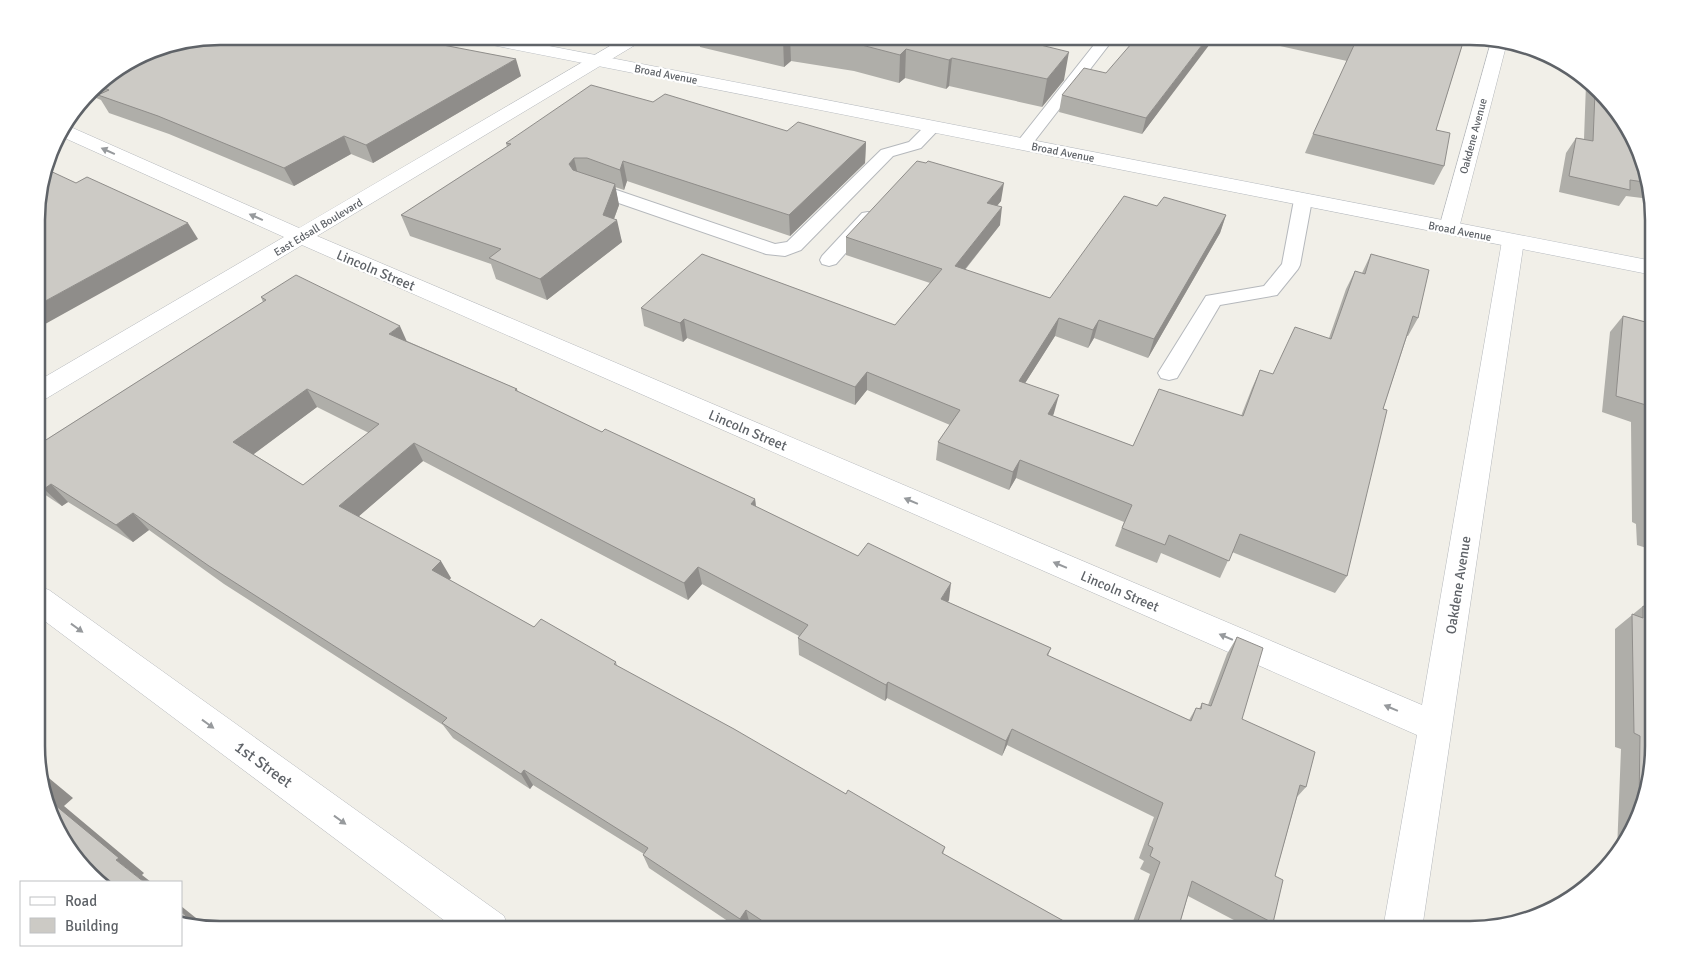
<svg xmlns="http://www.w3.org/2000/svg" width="1690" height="966" font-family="Signika,sans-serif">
<rect width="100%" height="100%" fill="#f1efe8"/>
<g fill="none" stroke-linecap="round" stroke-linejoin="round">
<defs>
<path id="lane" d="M1101,36L1115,37L1030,147H1018L1016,144L1018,141Z
M933,122L939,124L941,127L921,148L893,156L801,250L785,256L766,254L581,190L578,186L581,182L587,181L593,182L775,244L787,242L881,150L909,142L927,124Z
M1303,195L1309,196L1312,200L1300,265L1298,269L1277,295L1220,305L1177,378L1169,380L1161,378L1158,373L1206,296L1264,286L1282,264L1294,200L1297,196Z
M868,212L874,213L877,217L874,221L836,264L829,266L822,264L820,260L822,256L862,213Z"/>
<path id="street" d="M627,36H647L645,39L317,236L1422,705L1502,241L1505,236L1513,235L1521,236L1524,241L1422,929H1383L1417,735L302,245L47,398L38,401V381L284,237L58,135L66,125L299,228Z
M1491,42L1506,46L1459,228L1456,232L1449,234L1442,232L1439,228Z
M38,586L49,590L504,916L509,930H457L38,616Z"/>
<path id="secondary" d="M464,36H498L1653,261V275L472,41L466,39Z"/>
</defs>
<use href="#lane" stroke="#b5b8bc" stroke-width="2"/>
<use href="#street" stroke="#b5b8bc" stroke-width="1"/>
<use href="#secondary" stroke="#b6babf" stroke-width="1"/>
<use href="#lane" fill="#fff" fill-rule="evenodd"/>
<use href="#street" fill="#fff" fill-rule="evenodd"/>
<use href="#secondary" fill="#fff" fill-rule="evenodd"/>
</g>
<path fill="#afaea9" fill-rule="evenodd" d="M699,36H1004L1064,80L1042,107L949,86L946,89L905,78L899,83L854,71L791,61L784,67L700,47Z
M1240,36H1465L1436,130L1444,166L1434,185L1305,153L1313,134L1347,61L1240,37Z
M521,76L373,163L351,154L294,186L169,134L109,113L101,100L89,95L99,82Z
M1586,84L1623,118L1650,199L1626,196L1619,206L1559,192L1566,153L1576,138L1584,139Z
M1062,95L1159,111L1142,134L1059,112Z
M653,102L787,131L866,142L865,163L790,236L627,181L624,190L615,187L619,205L614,219L622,242L547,300L496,279L491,264L410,236L401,215L507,147L506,143Z
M1001,201L997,206L1000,225L965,270L1050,298L1157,206L1226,215L1220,233L1148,358L1094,338L1088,348L1055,336L1025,383L1054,413L1053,416L1133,446L1241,416L1252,388L1260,370L1273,374L1329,338L1346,289L1355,271L1362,273L1371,254L1418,318L1408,336H1407L1383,409L1347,576L1335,593L1232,552L1220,578L1161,553L1157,563L1115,546L1124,522L1016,478L1009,490L936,460L938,442L950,425L867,390L855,405L687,338L683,342L644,326L641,308L895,325L930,283L846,255V237Z
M261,297L407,341L517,389L518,392L602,432L755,499L756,507L949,600L948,602L1051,648L1048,656L1189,720L1196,708L1199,709L1202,703L1208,705L1227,654L1237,637L1242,719L1306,787L1297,797L1275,876L1273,923L1265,929H1251L1188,896L1178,929H1124L1127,925L1131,927L1150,874L1140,869L1144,861L1139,858L1154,817L1007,745L1002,756L887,698L885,701L799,655L798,638L799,636L702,584L688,600L423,461L359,516L451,578L449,580L534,627L616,662L617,666L846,794L945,847L943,854L1078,929L761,930L749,921L743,930H741L649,868L643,855L644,854L533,785L530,789L453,738L443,725L224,584L149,530L133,542L68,502L62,506L38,490V445L263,302ZM317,407L369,433L303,485L253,454Z
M1623,316L1653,324V550L1637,545L1636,524L1632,522L1631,422L1602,412L1610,332Z
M1643,606L1653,758L1629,838L1617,851L1621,749L1615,747V629Z"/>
<path fill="#8f8d8a" d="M786,36H790L791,61L784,67L783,39Z
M1209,36H1216L1142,134L1146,118Z
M906,49L905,78L899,83L900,55Z
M1069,52L1064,80L1042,107L1047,79Z
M952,58L949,86L946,89L949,60Z
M516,59L521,76L373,163L366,145Z
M344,136L351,154L294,186L284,168Z
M866,142L865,163L790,236L789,215Z
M574,158L579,179L569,164Z
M623,161L627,181L624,190L620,170Z
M1004,183L1001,201L985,220L987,203Z
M615,184L619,205L612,224L617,220L622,242L547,300L540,279L603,215Z
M1002,207L1000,225L953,284L955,266Z
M1226,215L1220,233L1148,358L1154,339Z
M188,223L198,239L38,328V305Z
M1059,318L1055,336L1015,399L1019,381Z
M684,319L687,338L683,342L680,323Z
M1099,320L1094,338L1088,348L1093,330Z
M400,326L408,344L389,334Z
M867,372V390L855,405V387Z
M307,389L317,407L246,460L233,442Z
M1059,395L1054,413L1043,432L1048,414Z
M414,443L423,461L351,523L339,506Z
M1020,460L1016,478L1009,490L1013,472Z
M51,484L68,502L62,506L44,489Z
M755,499L757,516L751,504Z
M133,513L149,530L133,542L116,525Z
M441,561L451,578L441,588L432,570Z
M698,567L702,584L688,600L684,583Z
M951,583L949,600L939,615L941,599Z
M888,682L887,698L885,701L886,685Z
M1012,729L1007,745L1002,756L1006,741Z
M38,769L73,798L64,806L144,873L142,875L151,882H144L116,860L49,800Z
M524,770L533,785L530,789L521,774Z
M181,906L206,926L195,923L181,912Z
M746,910L749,921L743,930L740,919Z"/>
<path fill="#cccac5" stroke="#8f8d8a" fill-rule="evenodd" d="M220,36H396L516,59L366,145L344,136L284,168L158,116L98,95L109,90L97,85L99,82L150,50Z
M771,36H786L783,39Z
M811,36H1004L1069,52L1047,79L952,58L949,60L906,49L900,55L854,43Z
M1138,36H1209L1146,118L1062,95L1084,68L1106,73Z
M1321,36H1465L1436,130L1450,133L1444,166L1313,134L1355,43Z
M591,85L653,102L665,94L787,131L798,122L866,142L789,215L623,161L620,170L587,158H574L569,164L573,170L615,184L603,215L617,220L540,279L489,258L501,249L401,215L511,144L506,143Z
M1595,92L1623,118L1644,182L1630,180V190L1569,176L1576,138L1593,141Z
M917,161L926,163L928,161L1004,183L987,203L1002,207L955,266L1050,298L1124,196L1157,206L1164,197L1226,215L1154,339L1099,320L1093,330L1059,318L1019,381L1059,395L1048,414L1133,446L1159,389L1243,416L1260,370L1273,374L1295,327L1331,339L1355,271L1365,274L1371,254L1429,270L1418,318L1413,316L1383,409L1387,410L1347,576L1240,534L1229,561L1169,535L1165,545L1122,528L1132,505L1020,460L1013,472L938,442L960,410L867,372L855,387L684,319L680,323L641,308L702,254L895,325L942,269L846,237Z
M46,169L76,183L87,177L188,223L38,305V196Z
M296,275L400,326L389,334L517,389L515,390L602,432L605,429L755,499L751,504L858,556L868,543L951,583L941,599L1051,648L1047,655L1191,721L1196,708L1201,709L1202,703L1211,706L1237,637L1263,648L1242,719L1315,752L1306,787L1300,785L1275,876L1283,880L1273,923L1192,881L1178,929H1126L1127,925L1135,929L1160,862L1150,856L1153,848L1148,845L1163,803L1012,729L1006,741L888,682L886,685L798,638L808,625L698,567L684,583L414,443L339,506L441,561L432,570L534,627L541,619L616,662L614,664L734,729L846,794L848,790L945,847L942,853L1078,929L776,930L746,910L740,919L643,855L648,848L524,770L521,774L442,723L447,718L209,566L133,513L116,525L51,484L44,489L38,484V445L266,300L261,297ZM307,389L379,424L303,485L233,442Z
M1623,316L1653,324V523V508L1648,507L1646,405L1616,396Z
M1643,606L1653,610V758L1639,807L1640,736L1634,733L1632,614L1643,618Z
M40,776L46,781L43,783Z
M49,800L119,858L116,860L144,882H104L67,848Z
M181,912L195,923L181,919Z"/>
<defs><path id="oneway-solid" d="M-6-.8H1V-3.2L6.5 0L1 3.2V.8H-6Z" transform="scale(1.25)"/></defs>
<g fill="#979a9d">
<use href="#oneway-solid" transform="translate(108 151) rotate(-156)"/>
<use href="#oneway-solid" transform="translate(256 217) rotate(-156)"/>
<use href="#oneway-solid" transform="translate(911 501) rotate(-157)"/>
<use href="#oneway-solid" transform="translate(1060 565) rotate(-157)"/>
<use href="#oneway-solid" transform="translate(77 628) rotate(36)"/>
<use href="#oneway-solid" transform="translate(1226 637) rotate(-157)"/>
<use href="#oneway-solid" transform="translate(1391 708) rotate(-157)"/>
<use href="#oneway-solid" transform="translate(208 724) rotate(36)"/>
<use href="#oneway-solid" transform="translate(340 820) rotate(36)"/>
</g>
<g text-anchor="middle" stroke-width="4.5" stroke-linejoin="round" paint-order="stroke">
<g font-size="11" fill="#5f6368" stroke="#fff">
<text transform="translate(666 74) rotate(11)" y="4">Broad Avenue</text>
<text transform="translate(1473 136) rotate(-75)" y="4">Oakdene Avenue</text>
<text transform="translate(1063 152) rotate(11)" y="4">Broad Avenue</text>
<text transform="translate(318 227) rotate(-31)" y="4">East Edsall Boulevard</text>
<text transform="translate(1460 231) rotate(11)" y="4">Broad Avenue</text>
</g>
<g font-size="14" fill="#5f6368" stroke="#fff">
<text transform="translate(376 270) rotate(23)" y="5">Lincoln Street</text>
<text transform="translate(748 430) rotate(23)" y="5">Lincoln Street</text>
<text transform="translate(1458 585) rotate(-81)" y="5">Oakdene Avenue</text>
<text transform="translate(1120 591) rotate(23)" y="5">Lincoln Street</text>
</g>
<g font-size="16" fill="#5f6368" stroke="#fff">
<text transform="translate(264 764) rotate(36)" y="6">1st Street</text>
</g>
</g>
<path d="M0 0H1690V966H0ZM220 45H1470A175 175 0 0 1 1645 220V746A175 175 0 0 1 1470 921H220A175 175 0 0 1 45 746V220A175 175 0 0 1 220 45Z" fill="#fff" fill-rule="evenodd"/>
<path fill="none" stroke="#5f6368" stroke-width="2.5" d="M220 45H1470A175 175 0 0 1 1645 220V746A175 175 0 0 1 1470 921H220A175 175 0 0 1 45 746V220A175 175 0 0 1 220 45Z"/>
<rect x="20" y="881" width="162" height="65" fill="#ffffff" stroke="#bfc1c3"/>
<rect x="30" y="897" width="25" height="8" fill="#ffffff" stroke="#bfc1c3"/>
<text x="65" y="906" font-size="15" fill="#5f6368">Road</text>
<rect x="30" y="918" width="25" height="15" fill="#cccac5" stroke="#bfc1c3"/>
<text x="65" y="931" font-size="15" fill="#5f6368">Building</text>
</svg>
